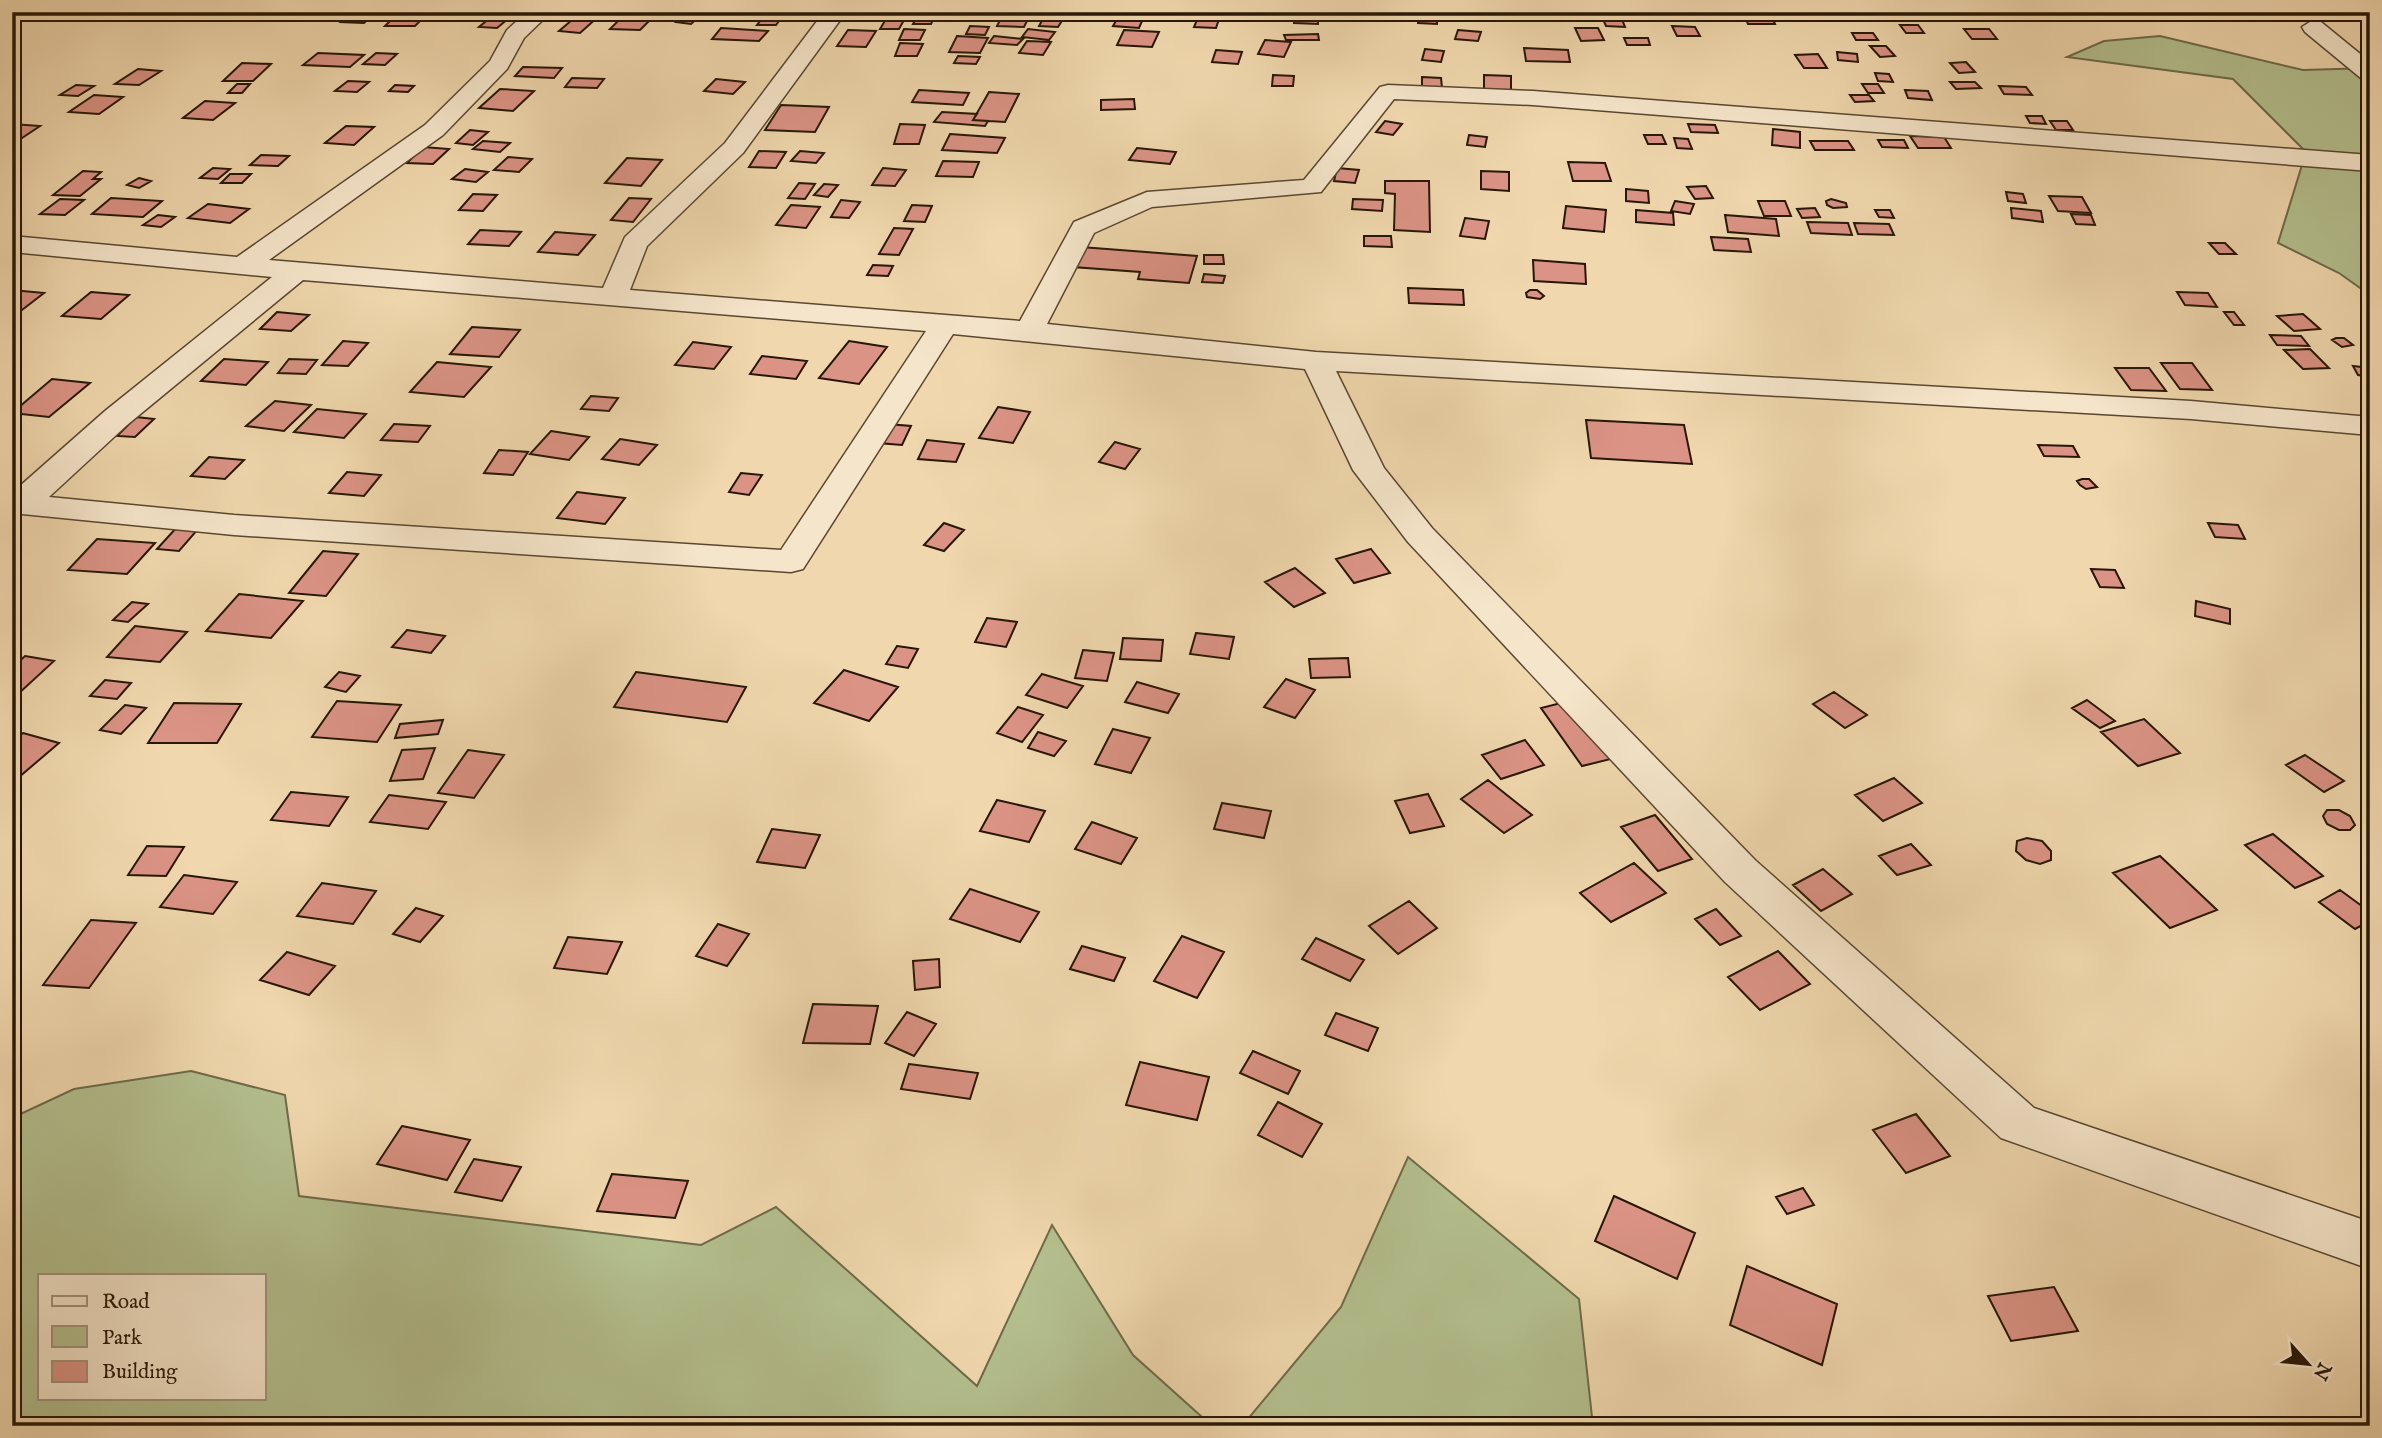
<svg xmlns="http://www.w3.org/2000/svg" width="2382" height="1438" font-family="'IM FELL English',serif">
<rect width="100%" height="100%" fill="#f0d7ad"/>
<filter id="stains"><feTurbulence type="fractalNoise" baseFrequency=".00286" numOctaves="4"/><feColorMatrix values="0 0 0 0 .2 0 0 0 0 .09 0 0 0 0 .02 0 0 0 .5 -.17"/></filter>
<radialGradient id="worn" r=".72"><stop offset=".6" stop-color="#630" stop-opacity="0"/><stop offset="1" stop-color="#630" stop-opacity=".3"/></radialGradient>
<path fill="#b4bf8e" stroke="#6e6b4a" stroke-width="2" fill-rule="evenodd" d="M2160,36L2303,70L2370,68V295L2339,273L2278,243L2306,152L2233,79L2067,57L2104,41Z
M191,1071L285,1095L299,1196L701,1245L776,1207L977,1386L1052,1225L1133,1355L1212,1426H12V1118L74,1089ZM40,1275H264V1398H40Z
M1408,1157L1579,1299L1593,1426H1242L1341,1307Z"/>
<path fill="#db9385" stroke="#281706" stroke-width="2" d="M442,12H463L458,18H437Z
M661,12H679L669,21L654,19Z
M352,13H375L364,23L341,22Z
M496,13L514,14L497,28L479,27Z
M579,14L599,16L580,33L559,31Z
M685,14L700,16L691,24L676,22Z
M1744,14L1771,15L1775,24H1748Z
M918,15L935,16L931,24H913Z
M1199,15L1220,16L1216,28L1194,27Z
M395,16H425L415,26H385Z
M764,16L782,17L776,25H757Z
M1294,16L1318,17V24L1294,23Z
M1044,17L1063,19L1058,27L1039,26Z
M1418,17L1437,18V24L1418,23Z
M1602,17H1621L1625,27L1606,26Z
M1001,18L1028,19L1024,27L997,26Z
M620,19L649,21L640,30L610,29Z
M886,19L904,20L899,29H880Z
M1117,19H1125L1142,21L1139,28L1113,26Z
M1900,25H1918L1924,33H1906Z
M970,26L989,27L985,35L966,34Z
M1672,26L1695,27L1700,36H1677Z
M721,28L768,31L759,41L712,39Z
M1575,28H1598L1604,40L1581,41Z
M904,29L925,30L920,40H899Z
M1028,29L1055,32L1049,40L1022,37Z
M1964,29H1989L1997,39H1972Z
M848,30L876,31L866,47L837,46Z
M1124,30L1159,32L1152,47L1117,45Z
M1458,30L1481,32L1478,41L1455,39Z
M1852,33H1873L1878,40H1856Z
M1318,34L1319,40H1286L1284,35Z
M957,36L988,38L980,53L949,52Z
M994,36L1023,39L1017,45L989,43Z
M1624,38H1648L1650,45H1627Z
M1265,40L1291,42L1284,57L1258,54Z
M1027,41L1051,42L1043,55L1019,53Z
M900,43L923,44L917,56H895Z
M1870,46H1886L1895,56L1880,57Z
M1524,48L1568,50L1570,62L1526,61Z
M1425,49L1444,51L1441,62L1422,60Z
M1216,50L1242,52L1238,64L1212,62Z
M1837,52L1857,54L1858,62L1838,60Z
M318,53L364,55L350,67L303,65Z
M376,53L397,54L385,65L363,64Z
M1818,54L1827,68H1804L1795,55Z
M958,56L980,57L976,64L954,63Z
M1966,62L1975,72L1959,73L1950,63Z
M242,63L271,64L253,81H223Z
M523,67L562,68L554,78L515,76Z
M138,69L161,71L139,85L115,84Z
M1875,73L1889,74L1893,82L1878,81Z
M1273,75L1294,76L1293,86H1272Z
M1484,75L1511,76V93L1484,92Z
M1422,77L1441,78L1442,88L1422,87Z
M572,78L604,79L597,88L565,87Z
M716,79L745,82L733,94L704,91Z
M348,81L369,82L357,92L335,91Z
M1950,82H1975L1981,88L1956,89Z
M237,84H250L242,93H228Z
M1862,84H1878L1884,93H1868Z
M76,85L94,86L78,96L60,95Z
M395,85L414,86L408,92L389,91Z
M1999,86L2026,87L2032,95L2004,94Z
M500,89L534,91L513,111L479,108Z
M919,90L969,93L963,105L912,102Z
M1905,90L1928,91L1932,100L1908,98Z
M989,92L1019,94L1005,122L973,120Z
M94,95L123,97L99,114L69,112Z
M1850,95H1869L1874,101L1855,102Z
M1134,99L1135,109L1101,110V100Z
M205,101L235,103L213,120L183,118Z
M781,105L829,107L815,132L765,130Z
M942,112L977,114L973,120L988,121L985,126L934,122Z
M2026,116H2042L2046,124L2030,123Z
M1385,121L1402,124L1393,135L1376,132Z
M2050,121H2067L2073,130H2056Z
M12,124L40,126L19,140L12,139Z
M900,124L925,125L919,144H894Z
M1688,124L1715,125L1718,133L1691,132Z
M346,126L374,127L354,145L325,143Z
M1773,129L1800,132V148L1772,145Z
M470,130L488,132L473,145L456,143Z
M950,134L1005,138L997,153L942,150Z
M1469,135L1487,137L1485,147L1467,145Z
M1644,135H1662L1666,144H1648Z
M1910,136L1944,137L1951,148H1918Z
M1674,138L1688,139L1692,149L1677,148Z
M1878,140H1904L1908,148L1882,147Z
M483,141L510,143L500,152L473,149Z
M1810,141H1848L1854,150H1815Z
M423,147L449,149L433,164L407,163Z
M1137,148L1176,152L1170,164L1129,160Z
M759,151L786,152L776,168L749,167Z
M800,151L824,153L816,163L791,161Z
M261,155L289,156L278,166L250,165Z
M508,157L532,159L519,172L494,170Z
M627,158L662,160L641,186L605,183Z
M943,161L979,162L973,177L936,176Z
M1568,162L1605,163L1611,181H1573Z
M213,168L230,169L218,179L200,178Z
M883,168L906,170L895,186L872,185Z
M1337,168L1359,170L1355,183L1334,181Z
M465,169L488,172L476,182L452,179Z
M83,171L101,172L93,179H101L80,196L53,195Z
M1481,171L1509,172V191L1481,189Z
M230,174H251L242,183H221Z
M139,178L151,181L139,188L127,185Z
M1385,181H1429L1430,232L1394,230L1395,194L1385,193Z
M799,183L815,184L805,199L788,198Z
M824,184L838,185L828,197L814,195Z
M1706,186L1713,198L1695,199L1687,187Z
M1626,189L1648,191L1649,203L1626,201Z
M2006,192L2023,194L2026,203L2008,201Z
M473,194L497,195L483,211L459,210Z
M2049,196L2082,197L2091,213L2058,211Z
M111,198L162,201L143,217L92,214Z
M629,198L651,199L633,222L611,220Z
M60,199L84,200L65,215L40,214Z
M1353,199L1383,200L1382,211L1352,209Z
M1831,199L1846,203L1847,207L1833,208L1827,205L1826,201Z
M841,200L860,202L849,218L831,217Z
M1675,201L1694,204L1690,214L1671,211Z
M1758,201H1785L1791,216H1764Z
M208,204L249,209L230,223L188,218Z
M791,205L820,207L806,228L776,225Z
M912,205L932,206L925,222L904,221Z
M1566,206L1606,210L1604,232L1563,228Z
M1815,208L1820,217L1802,218L1797,209Z
M2011,208L2041,211L2043,222L2012,218Z
M1636,210L1673,213L1674,225L1636,222Z
M1875,210H1890L1894,218L1879,217Z
M2071,214L2091,215L2095,225L2076,224Z
M158,215L175,217L161,227L143,225Z
M1725,215L1776,219L1779,236L1728,232Z
M1465,218L1489,221L1485,239L1460,236Z
M1807,222L1848,223L1852,235L1811,233Z
M1854,223L1889,224L1894,235L1858,234Z
M894,228L913,229L899,255L879,254Z
M480,230L521,232L509,246L468,244Z
M555,232L595,235L578,255L538,252Z
M1364,236H1391L1392,247L1364,246Z
M1711,237L1748,239L1751,252L1714,250Z
M2209,243H2225L2236,254H2219Z
M1081,247L1197,256L1189,283L1138,279L1140,272L1073,267Z
M1204,255H1223L1224,264H1204Z
M1533,260L1585,264L1586,284L1534,281Z
M873,265L893,266L888,276L867,275Z
M1204,274L1225,276L1223,283L1202,282Z
M1408,288L1463,290L1464,305L1409,303Z
M12,290L44,293L18,313H12Z
M1530,290H1537L1544,296L1540,299L1527,297L1526,293Z
M91,292L129,295L101,319L62,316Z
M2177,292L2208,293L2217,307L2185,305Z
M277,312L309,315L291,331L260,329Z
M2224,312H2234L2244,325H2234Z
M2303,314L2320,329L2294,331L2277,316Z
M472,327L520,330L499,357L450,354Z
M2270,335L2301,336L2309,346L2277,345Z
M2336,338H2344L2353,345L2342,347L2332,340Z
M343,341L368,343L348,366L322,365Z
M849,341L887,347L859,384L819,378Z
M693,342L731,347L714,369L675,365Z
M2310,349L2329,368L2303,369L2284,350Z
M762,356L807,361L796,379L750,374Z
M224,359L268,362L246,385L201,381Z
M289,359L317,360L306,374L278,373Z
M437,362L491,367L464,397L410,392Z
M2161,363H2192L2212,390L2180,389Z
M2353,366L2370,368V377L2358,375Z
M2115,368H2149L2166,391L2131,390Z
M52,379L90,383L49,417L12,413Z
M591,396L618,398L609,411L581,409Z
M275,401L311,405L284,431L246,426Z
M998,407L1030,412L1013,443L979,438Z
M317,409L366,414L344,438L294,432Z
M136,417L154,419L135,437L117,436Z
M1586,420L1684,425L1692,464L1591,458Z
M394,424L430,426L418,442L381,440Z
M887,424L911,426L902,445L878,443Z
M551,431L589,437L569,460L530,454Z
M620,439L657,445L639,465L602,459Z
M927,440L964,444L956,462L918,459Z
M1115,442L1140,449L1125,469L1099,462Z
M2038,445L2073,446L2079,457L2044,456Z
M499,450L528,452L513,475L484,473Z
M209,457L244,460L225,479L191,476Z
M347,472L381,475L364,496L329,493Z
M741,473L762,475L749,495L729,492Z
M2082,479H2089L2097,487L2086,489L2080,485L2077,481Z
M577,492L625,498L605,524L557,518Z
M944,523L964,530L944,551L924,545Z
M2208,523L2238,525L2245,539L2215,537Z
M177,527L199,528L179,551L157,549Z
M97,539L155,543L127,574L68,570Z
M1371,549L1390,573L1354,583L1336,559Z
M323,551L358,554L326,596L289,593Z
M1295,568L1325,593L1294,607L1265,582Z
M2091,569L2115,570L2124,588L2100,587Z
M239,594L303,601L271,638L206,631Z
M2196,601L2230,609V624L2195,616Z
M132,602L148,604L128,622L113,620Z
M987,618L1017,622L1006,647L975,642Z
M135,626L187,632L160,662L107,657Z
M407,630L445,636L431,653L392,647Z
M1196,633L1234,637L1229,659L1190,654Z
M1123,638L1163,640L1161,661L1120,659Z
M897,646L918,649L908,668L886,664Z
M1083,650L1114,653L1107,681L1075,678Z
M25,656L54,661L17,695H12V668Z
M1348,658L1350,677L1311,678L1309,659Z
M844,670L898,687L869,721L814,703Z
M339,672L360,676L346,692L325,687Z
M636,672L746,687L727,722L614,707Z
M1042,674L1083,686L1067,708L1026,695Z
M1286,679L1315,690L1295,718L1264,707Z
M105,680L131,683L117,699L90,696Z
M1137,682L1179,694L1168,713L1125,702Z
M1834,692L1867,715L1845,728L1813,704Z
M1577,699L1619,757L1582,766L1541,708Z
M2087,700L2115,721L2100,728L2072,708Z
M337,701L401,705L377,742L312,737Z
M174,703L241,704L217,743H148Z
M125,705L146,708L121,734L100,730Z
M1018,707L1043,715L1022,742L997,733Z
M2144,719L2180,753L2138,766L2101,732Z
M443,720L438,734L395,738L400,724Z
M1113,729L1150,738L1131,773L1095,764Z
M1038,732L1066,741L1054,756L1028,748Z
M23,733L59,743L12,783V742Z
M1525,740L1544,765L1501,779L1482,755Z
M435,748L423,779L390,781L402,750Z
M468,750L504,755L474,798L438,793Z
M2305,755L2344,781L2324,792L2286,765Z
M1894,778L1922,803L1883,821L1855,795Z
M1488,780L1532,815L1504,833L1461,799Z
M291,792L348,797L329,826L271,820Z
M1428,794L1444,826L1410,833L1395,801Z
M389,795L446,802L428,829L370,822Z
M997,800L1045,811L1029,842L980,831Z
M1222,803L1271,811L1264,838L1214,829Z
M2327,810H2339L2350,816L2355,825L2350,830H2339L2327,824L2323,816Z
M1655,815L1692,859L1658,871L1621,827Z
M1092,822L1137,838L1121,864L1075,849Z
M772,829L820,835L805,868L757,862Z
M2273,834L2323,876L2295,888L2245,845Z
M2027,838L2042,841L2051,851V860L2040,864L2026,860L2016,851L2017,841Z
M1911,844L1931,865L1897,875L1879,856Z
M147,846L184,847L166,876L128,875Z
M2160,856L2217,910L2170,928L2113,873Z
M1634,863L1666,893L1611,922L1580,893Z
M1823,869L1852,894L1821,911L1793,885Z
M184,875L237,882L213,914L160,907Z
M322,883L376,891L353,924L297,916Z
M970,889L1039,912L1020,942L950,919Z
M2340,890L2370,912V921L2355,929L2319,902Z
M1409,901L1437,928L1398,954L1369,926Z
M416,908L443,916L420,942L393,934Z
M1716,909L1741,936L1720,945L1695,919Z
M91,920L136,923L89,988L43,985Z
M718,924L749,934L727,966L696,956Z
M1182,936L1224,952L1197,998L1154,981Z
M568,937L622,942L607,974L554,968Z
M1316,938L1364,960L1350,981L1302,959Z
M1082,946L1125,958L1114,981L1070,969Z
M1778,951L1810,984L1760,1010L1728,977Z
M287,952L335,966L309,995L260,980Z
M939,959L940,987L915,990L913,961Z
M813,1004L878,1006L870,1044L803,1043Z
M907,1012L936,1024L914,1056L885,1043Z
M1336,1013L1378,1028L1368,1051L1325,1035Z
M1253,1051L1300,1071L1288,1094L1240,1073Z
M1140,1062L1209,1077L1197,1120L1126,1105Z
M909,1064L978,1073L970,1099L901,1089Z
M1278,1102L1322,1124L1302,1157L1258,1135Z
M1916,1114L1950,1156L1906,1173L1873,1130Z
M402,1126L470,1140L447,1180L377,1164Z
M474,1159L521,1167L502,1201L455,1192Z
M612,1174L688,1181L675,1218L597,1211Z
M1803,1188L1814,1205L1787,1214L1776,1197Z
M1614,1196L1695,1233L1677,1279L1595,1241Z
M1747,1266L1837,1304L1822,1365L1730,1325Z
M2054,1287L2078,1331L2011,1341L1988,1296Z"/>
<g fill="none" stroke-linecap="round" stroke-linejoin="round">
<defs>
<path id="minor" d="M527,12H551L524,38L507,69L443,135L269,260L603,288L625,237L725,143L824,12H846L743,153L647,246L630,290L1020,321L1074,222L1147,192L1304,180L1380,87L1388,85L1533,91L2370,155V171L1533,105L1394,99L1321,192L1152,207L1094,233L1047,324L1316,352L2191,401L2370,417V435L2191,419L1336,371L1384,468L1432,528L1755,860L2034,1108L2370,1222V1269L2001,1138L1725,882L1408,542L1353,470L1305,369L953,334L803,569L791,572L234,535L12,513V493L105,411L272,277L12,252V236L237,257L425,125L490,61L507,30ZM303,280L926,331L781,550L234,515L49,497L127,425Z
M2313,20L2321,22L2370,62V81L2362,79L2305,32L2302,27Z"/>
</defs>
<use href="#minor" stroke="#5a4730" stroke-width="3"/>
<use href="#minor" fill="#f5e5ca" fill-rule="evenodd"/>
</g>
<rect width="2382" height="1438" fill="none" stroke="#f0d7ad" stroke-width="42"/>
<rect x="14" y="14" width="2354" height="1410" fill="none" stroke="#281706" stroke-width="3.5"/>
<rect x="21" y="21" width="2340" height="1396" fill="none" stroke="#281706" stroke-width="2"/>
<rect x="38" y="1274" width="228" height="126" fill="#f5e5ca" stroke="#a3937c" stroke-width="2"/>
<rect x="52" y="1296" width="35" height="10" fill="#f5e5ca" stroke="#a3937c" stroke-width="2"/>
<text x="102" y="1308" font-size="21" fill="#281706">Road</text>
<rect x="52" y="1326" width="35" height="21" fill="#b4bf8e" stroke="#a3937c" stroke-width="2"/>
<text x="102" y="1344" font-size="21" fill="#281706">Park</text>
<rect x="52" y="1361" width="35" height="21" fill="#db9385" stroke="#a3937c" stroke-width="2"/>
<text x="102" y="1378" font-size="21" fill="#281706">Building</text>
<g transform="translate(2308 1364) rotate(117)" stroke="#f5e5ca" stroke-width="5" paint-order="stroke">
<path d="M0-5L12 26L0 18L-12 26Z" fill="#281706"/>
<text y="-10" font-size="19" font-weight="bold" text-anchor="middle" fill="#281706">N</text>
</g>
<rect width="100%" height="100%" filter="url(#stains)"/>
<rect width="100%" height="100%" fill="url(#worn)"/>
</svg>
